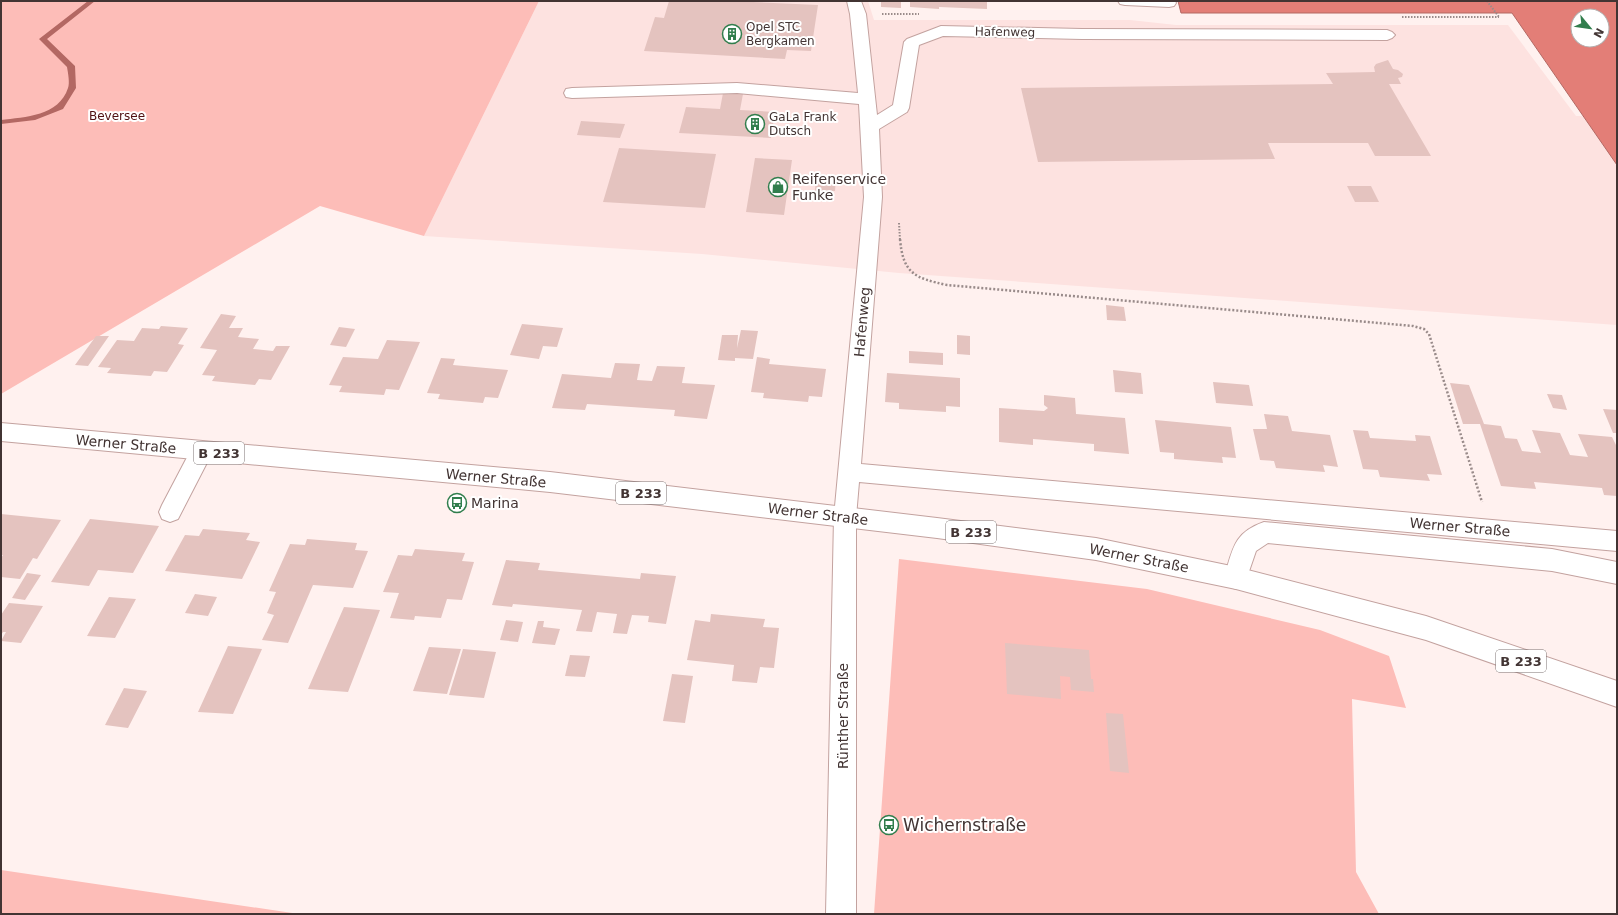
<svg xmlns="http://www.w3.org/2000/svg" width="1618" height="915" font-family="'DejaVu Sans',sans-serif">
<rect width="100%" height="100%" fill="#fff1ef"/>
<path fill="#fde2e0" d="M539,1H868L874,20H1130L1176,25H1508L1576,116H1583L1617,165V325L899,273L702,254L424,236Z"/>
<path fill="#fdbdb8" d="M1,1H539L424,236L320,206L1,394Z
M899,559L1147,589L1320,630L1389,656L1406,708L1352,699L1356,872L1379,914H874Z
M1,870L299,914H1Z"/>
<path fill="#e37e77" stroke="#b36863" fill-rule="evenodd" d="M1178,1H1617V165L1512,13H1181ZM1578,16H1602V40H1578Z"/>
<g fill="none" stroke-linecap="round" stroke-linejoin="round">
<path fill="#b36863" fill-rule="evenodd" d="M88,1H95L47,39L75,66L76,88L63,109L35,120L1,124V120C25,117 59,116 68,88C70,83 68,73 67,67L39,39Z"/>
</g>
<path fill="#e4c3bf" d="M669,1H731L818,5L811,51L787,50L785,59L644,51L655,17L664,18Z
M881,1L901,2V8L881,7Z
M910,1H987V9L939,7V9L910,7Z
M1388,60L1393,69L1398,70L1403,74L1402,77L1398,78L1401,84H1389L1431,156H1375L1368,143H1268L1275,159L1038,162L1021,88L1333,84L1326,73L1375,72L1374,67L1376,64Z
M723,93L743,94L740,110L775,112L771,138L679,133L686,107L720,109Z
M581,121L625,124L620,138L577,135Z
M619,148L716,154L705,208L603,202Z
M755,158L792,160L784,215L746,212Z
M816,176H836L835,191H815Z
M1347,186H1371L1379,202H1355Z
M1106,305L1124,307L1126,321L1107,320Z
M221,314L236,316L229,328H243L238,337L259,339L253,349L273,351L276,346H290L271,380L259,379L255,385L233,383L212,381L215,376L202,375L217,350L200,348Z
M522,324L563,328L557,347L543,346L539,359L510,355Z
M161,326L188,328L178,344L184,345L167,372L154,371L151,376L107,373L111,368L98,367L117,340L134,341L142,328L159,329Z
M339,327L355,329L346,347L330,345Z
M741,330L758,331L753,359L735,358V361L718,360L722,335H738L737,348Z
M957,335L970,336V355L957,354Z
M96,336H109L88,366L75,365Z
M387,340L420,342L399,390L386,389L384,395L339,392L342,386L329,385L343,357L378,359Z
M909,351L943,353V365L909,363Z
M757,357L770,359L769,364L826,369L822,397L809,396L808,402L763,398L764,393L751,392Z
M441,358L455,359L453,365L508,370L498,398L485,397L483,403L438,399L440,394L427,393Z
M615,363L640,364L637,380L652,381L657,366L685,367L682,383L715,385L707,419L674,416L675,410L587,404L585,410L552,408L562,374L611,378Z
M1113,370L1141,373L1143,394L1115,392Z
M887,373L960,378V407L946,406V412L899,409V403L885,402Z
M1213,382L1249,385L1253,406L1216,403Z
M1450,383L1469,385L1484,424L1501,426L1505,438L1517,439L1522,451L1541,453L1532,430L1560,433L1570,455L1588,457L1578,434L1612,437L1617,447V496L1604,495L1602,488L1534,482L1536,489L1501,486L1480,424H1463Z
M1547,394L1562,395L1567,410L1553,408Z
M1044,395L1075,398L1076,414L1125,418L1129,454L1094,451V444L1033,439V445L999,442V408L1044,411L1048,408L1044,405Z
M1603,409L1617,410V433H1613Z
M1264,414L1288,416L1292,431L1330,435L1338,467L1323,465L1325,472L1300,470L1276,468L1274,461L1260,460L1253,429H1267Z
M1155,420L1231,427L1236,458L1222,457L1223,463L1174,459V453L1160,452Z
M1353,430L1368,431L1370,438L1416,441L1415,435L1430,436L1442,475L1427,474L1430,481L1380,477L1378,470L1363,469Z
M1,514L61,520L37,559L33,558L20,579L1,577V558L3,555H1Z
M90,519L159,526L133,573L98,570L89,586L51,582Z
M203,529L250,533L246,540L260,542L242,579L165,571L185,535L199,536Z
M307,539L357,543L355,550L368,551L353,588L313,585L288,643L262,640L274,615L267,613L276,592L269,591L290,544L305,545Z
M415,549L465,553L462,561L474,562L462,600L447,599L441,618L415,616L414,620L390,618L399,593L383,592L398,555L412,556Z
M506,560L540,563L538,570L640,579L641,573L676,576L666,624L648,622L649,616L632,615L627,634L613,633L617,614L597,612L592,632L576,631L582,610L513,604L512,607L492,605Z
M27,573L41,575L25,600L12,598Z
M195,594L217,597L208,616L185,613Z
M109,597L136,599L115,638L87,636Z
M9,603L43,606L21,643L1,641L6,632H3L1,635V615Z
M344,607L380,610L348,692L308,689Z
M711,614L765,619L763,627L779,628L774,668L760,667L757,683L732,681L734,665L687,660L695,620L710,622Z
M506,620L523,622L518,642L500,640Z
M538,621H544L543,627L560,629L555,645L532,643Z
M1005,643L1089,650L1091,679H1093L1094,692L1071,690L1070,677L1060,676L1061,699L1007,694Z
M228,646L262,649L233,714L198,712Z
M429,647L461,649L447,694L413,691Z
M463,649L496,652L484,698L449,695Z
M570,655L590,656L585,677L565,676Z
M672,674L693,676L685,723L663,721Z
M124,688L147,691L128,728L105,725Z
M1106,713L1123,714L1129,773L1110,771Z"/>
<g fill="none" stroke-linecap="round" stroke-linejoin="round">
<defs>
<path id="minor" d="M847,1H861L866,14L877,115L893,105L904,42L907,39L941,26L1082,29L1387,30L1392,32L1395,35L1392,38L1387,40L1082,39L943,36L919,45L909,108L907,112L879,129L882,197L861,464L1617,531V551L859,482L856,517V914H826L834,517L864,197L859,104L737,93L572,98L566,97L564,93L566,89L572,88L737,83L858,93L850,14Z
M1118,1H1175L1176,3L1174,6L1169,7L1125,5L1120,4Z
M202,442L210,444L213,451L178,519L170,522L162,519L159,512L162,505L194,444Z
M1264,522L1552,549L1617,562V584L1552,571L1268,543L1256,551L1244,586L1236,589L1228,586L1224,578C1233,549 1233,533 1264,522Z"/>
<path id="major" d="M1,423L550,472L937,518L1096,538L1236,567L1426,616L1617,681V707L1426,640L1236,589L1096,560L937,538L550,492L1,441Z"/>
</defs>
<use href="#minor" stroke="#c3a29f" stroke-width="2"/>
<use href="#major" stroke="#c3a29f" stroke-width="2"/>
<path stroke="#998b8a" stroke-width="2" stroke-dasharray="1.5 1.5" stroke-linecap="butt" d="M1487,1L1499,17
M882,14H919
M1402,17H1499
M899,223L900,240"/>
<path stroke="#998b8a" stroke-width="2.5" stroke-dasharray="2 2" stroke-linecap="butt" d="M900,239C903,274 915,278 947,285L1413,326L1424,329L1429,334L1482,502"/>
<use href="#minor" fill="#fff" fill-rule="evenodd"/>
<use href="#major" fill="#fff" fill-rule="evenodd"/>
</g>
<defs>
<symbol id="building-ring" viewBox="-11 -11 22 22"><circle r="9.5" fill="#fff" stroke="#317e4d" stroke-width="1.5"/><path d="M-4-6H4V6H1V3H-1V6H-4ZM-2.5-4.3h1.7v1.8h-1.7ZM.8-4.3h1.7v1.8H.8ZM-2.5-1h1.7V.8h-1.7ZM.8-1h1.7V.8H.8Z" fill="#317e4d"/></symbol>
<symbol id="shop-ring" viewBox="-11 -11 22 22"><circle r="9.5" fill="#fff" stroke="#317e4d" stroke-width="1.5"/><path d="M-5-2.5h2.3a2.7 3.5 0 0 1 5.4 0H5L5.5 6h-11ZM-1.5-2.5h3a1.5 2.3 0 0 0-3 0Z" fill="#317e4d"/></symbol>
<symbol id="bus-ring" viewBox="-11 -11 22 22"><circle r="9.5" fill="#fff" stroke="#317e4d" stroke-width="1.5"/><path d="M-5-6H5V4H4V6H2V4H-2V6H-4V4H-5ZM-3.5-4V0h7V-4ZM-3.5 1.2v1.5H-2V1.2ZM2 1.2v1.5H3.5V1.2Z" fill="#317e4d"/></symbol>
</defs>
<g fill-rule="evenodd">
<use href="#building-ring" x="721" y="23" width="22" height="22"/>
<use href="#building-ring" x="744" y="113" width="22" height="22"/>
<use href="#shop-ring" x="767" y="176" width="22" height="22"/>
<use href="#bus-ring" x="446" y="492" width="22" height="22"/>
<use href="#bus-ring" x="878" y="814" width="22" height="22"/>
</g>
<g text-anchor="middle" stroke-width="4" stroke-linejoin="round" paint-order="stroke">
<g font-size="12" fill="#423433" stroke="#fff" text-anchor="start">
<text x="746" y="31">Opel STC<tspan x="746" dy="14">Bergkamen</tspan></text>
<text x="769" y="121">GaLa Frank<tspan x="769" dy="14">Dutsch</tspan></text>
</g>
<g font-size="12" fill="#423433" stroke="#fff">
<text transform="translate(1005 32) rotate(1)" y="4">Hafenweg</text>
</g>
<g font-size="12" fill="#501112" stroke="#fff">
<text x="117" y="120">Beversee</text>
</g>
<g fill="#fff" stroke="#7b7170" stroke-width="1">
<rect x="194" y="442" width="50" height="22" rx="3"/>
<rect x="616" y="482" width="50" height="22" rx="3"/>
<rect x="946" y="521" width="50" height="22" rx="3"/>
<rect x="1496" y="650" width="50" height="22" rx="3"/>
</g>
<g font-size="13" font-weight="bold" fill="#423433">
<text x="219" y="458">B 233</text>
<text x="641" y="498">B 233</text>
<text x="971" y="537">B 233</text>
<text x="1521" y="666">B 233</text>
</g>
<g font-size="14" fill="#423433" stroke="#fff" text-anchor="start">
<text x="792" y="184">Reifenservice<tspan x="792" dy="16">Funke</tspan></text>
<text x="471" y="508">Marina</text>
</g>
<g font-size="14" fill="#423433" stroke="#fff">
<text transform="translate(862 322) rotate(-85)" y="5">Hafenweg</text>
<text transform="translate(126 444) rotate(5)" y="5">Werner Straße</text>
<text transform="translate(496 478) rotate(5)" y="5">Werner Straße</text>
<text transform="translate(818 514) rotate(7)" y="5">Werner Straße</text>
<text transform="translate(1460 527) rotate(5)" y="5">Werner Straße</text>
<text transform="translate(1139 558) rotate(11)" y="5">Werner Straße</text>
<text transform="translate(843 716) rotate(-90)" y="5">Rünther Straße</text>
</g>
<g font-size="17" fill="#423433" stroke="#fff" text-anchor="start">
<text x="903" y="831">Wichernstraße</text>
</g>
</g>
<rect width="1618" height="915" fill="none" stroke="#423433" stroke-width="4"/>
<g transform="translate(1590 28) rotate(119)"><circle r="19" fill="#ffffff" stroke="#b3aead"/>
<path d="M0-3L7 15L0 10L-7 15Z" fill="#317e4d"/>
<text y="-6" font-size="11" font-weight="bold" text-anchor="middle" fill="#423433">N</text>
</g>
</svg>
